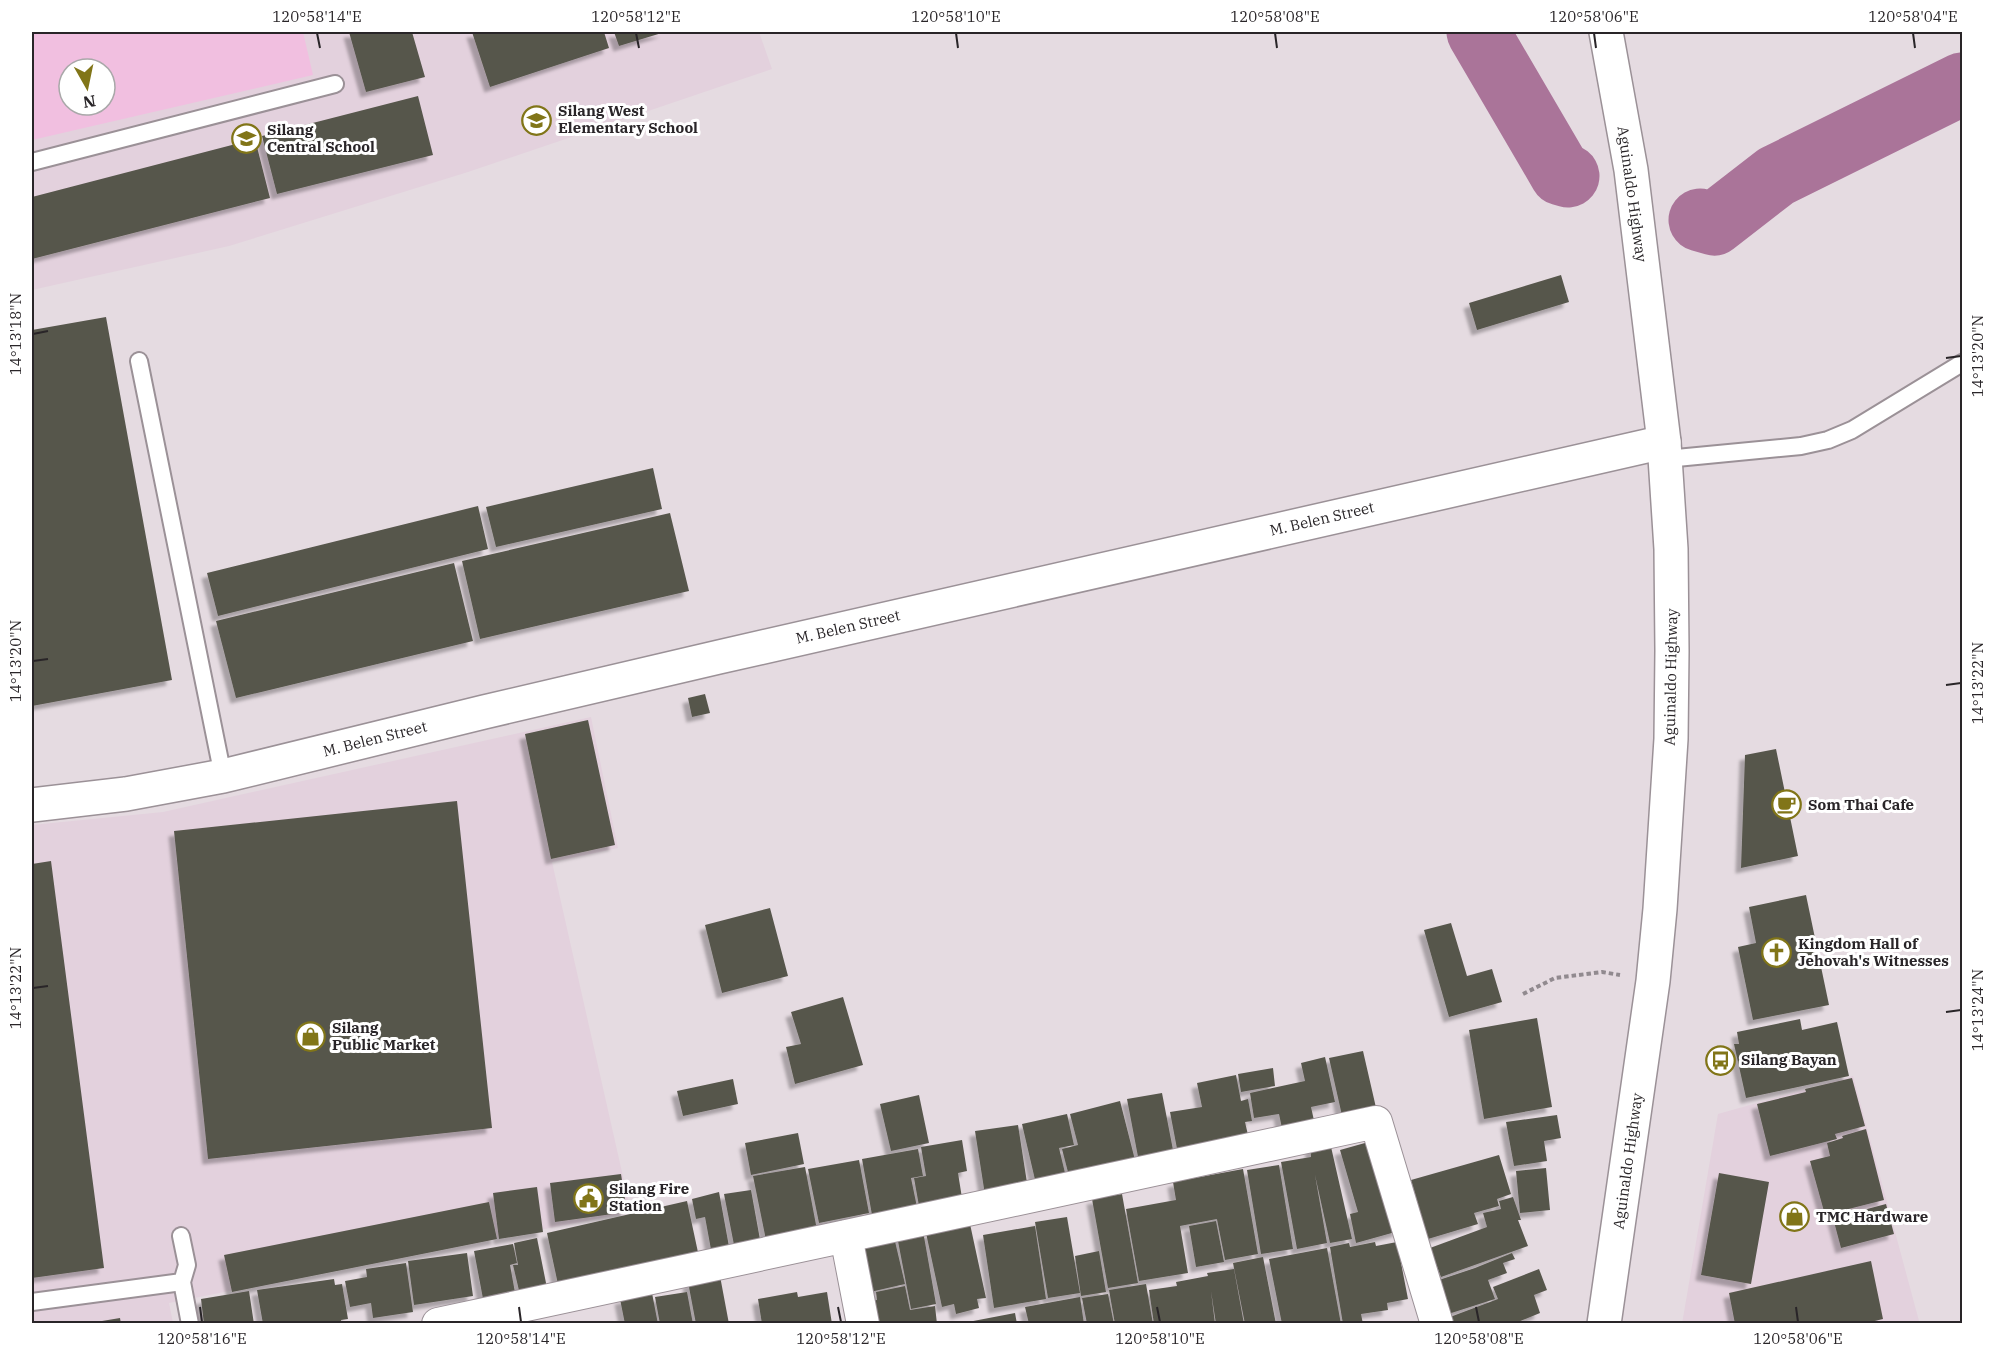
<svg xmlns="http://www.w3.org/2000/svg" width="1994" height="1355" font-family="'IBM Plex Serif',serif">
<defs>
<filter id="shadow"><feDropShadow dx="-5.5" dy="5.5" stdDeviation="1.5" flood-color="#0004"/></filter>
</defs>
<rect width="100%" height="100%" fill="#e5dbe1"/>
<path fill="#e3d1dd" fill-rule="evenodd" d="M32,32H759L772,69L468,172L229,246L32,290ZM69,69H105V105H69Z
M591,717L618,848L552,862L631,1212L169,1303L173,1323L32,1324V825L163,812Z
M1853,1076L1919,1321L1908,1324H1682L1718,1114Z"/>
<path fill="#f1bfe0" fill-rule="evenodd" d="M32,32H303L313,75L32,140ZM69,69H105V105H69Z"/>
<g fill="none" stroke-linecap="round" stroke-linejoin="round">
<path stroke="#aa7499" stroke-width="63" d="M1478,32L1561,174L1568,176
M1700,220L1714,224L1776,176L1962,84"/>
</g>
<path fill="#57564c" filter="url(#shadow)" d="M349,32H412L425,77L366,92Z
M472,32H604L609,48L490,87Z
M614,32H665L619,46Z
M418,96L433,155L277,194L262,136Z
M255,139L270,198L32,259V197Z
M1561,275L1569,302L1477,330L1469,303Z
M106,317L172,680L32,706V330Z
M653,468L662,509L496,547L486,507Z
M478,506L488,549L218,616L207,573Z
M670,513L689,591L480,639L462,561Z
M454,563L473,641L236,698L216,621Z
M705,694L710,713L692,717L688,698Z
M588,720L615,845L551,859L525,734Z
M1776,749L1798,856L1741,868L1745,755Z
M457,801L492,1128L208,1159L174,831Z
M51,861L104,1268L32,1278V864Z
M1806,895L1829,1005L1753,1020L1738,947L1756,943L1749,907Z
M770,908L788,976L722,993L705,925Z
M1451,923L1467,976L1492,969L1502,1002L1449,1017L1424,930Z
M843,997L863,1065L795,1084L786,1047L801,1044L791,1012Z
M1537,1018L1552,1107L1484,1119L1469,1030Z
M1800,1019L1802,1030L1837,1022L1849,1076L1746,1098L1734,1044H1739L1737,1032Z
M1363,1051L1377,1112L1343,1120L1329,1058Z
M1325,1057L1335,1102L1311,1107L1315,1125L1283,1133L1279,1114L1254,1118L1250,1093L1305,1081L1301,1063Z
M1273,1068L1275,1086L1241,1092L1238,1074Z
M1236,1075L1241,1101L1248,1099L1252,1121L1245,1122L1248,1135L1178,1154L1170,1112L1202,1107L1197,1083Z
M1852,1078L1865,1126L1835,1134L1837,1139L1770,1156L1757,1104L1806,1092L1805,1089Z
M733,1079L738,1104L683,1116L677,1091Z
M1162,1093L1174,1155L1139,1162L1127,1099Z
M919,1095L929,1143L891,1151L880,1104Z
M1120,1101L1135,1160L1069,1176L1062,1149L1078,1145L1070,1114Z
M1067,1114L1074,1145L1059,1148L1066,1177L1036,1184L1022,1124Z
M1557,1115L1561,1138L1544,1141L1547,1161L1514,1166L1506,1122Z
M1018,1125L1028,1189L985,1195L975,1131Z
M1866,1129L1884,1200L1825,1215L1810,1161L1830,1156L1827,1143L1843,1138L1842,1136Z
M798,1133L804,1164L751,1175L745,1143Z
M1329,1138L1352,1239L1330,1243L1315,1175L1327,1243L1297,1249L1281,1162L1311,1157L1310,1141Z
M962,1140L967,1171L958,1173L962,1198L919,1206L914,1178L926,1176L921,1147Z
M1372,1141L1399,1231L1356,1243L1350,1214L1358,1212L1340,1150Z
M918,1149L923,1176L911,1178L917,1207L872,1215L862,1159Z
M1499,1155L1511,1194L1497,1199L1499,1206L1474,1213L1478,1224L1428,1239L1411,1180Z
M859,1160L869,1213L819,1223L808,1169Z
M1279,1165L1293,1249L1261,1254L1247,1170Z
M805,1167L817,1230L766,1240L753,1176Z
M1546,1168L1550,1210L1520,1213L1516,1171Z
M1243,1169L1258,1254L1225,1260L1212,1194L1217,1219L1180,1226L1188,1273L1139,1281L1126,1209L1176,1200L1173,1182Z
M1719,1173L1769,1182L1751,1284L1701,1275Z
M621,1174L627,1212L555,1222L550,1183Z
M537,1187L543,1232L499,1239L493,1193Z
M751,1190L761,1245L735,1250L724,1194Z
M719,1192L730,1252L712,1255L705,1217L696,1219L692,1199Z
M1122,1194L1138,1283L1108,1288L1092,1199Z
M1513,1197L1521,1220H1518L1528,1246L1441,1277L1430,1248L1487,1227L1483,1213L1501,1209L1499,1201Z
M687,1201L699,1257L559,1289L547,1233Z
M489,1202L497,1239L232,1292L224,1255Z
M1886,1204L1894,1234L1841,1248L1833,1218Z
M1067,1217L1080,1293L1048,1298L1035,1222Z
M1216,1221L1224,1262L1196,1267L1189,1226Z
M970,1224L986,1298L977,1299L979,1308L956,1314L954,1304L942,1307L926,1233Z
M1035,1226L1046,1299L994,1308L983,1235Z
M923,1231L936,1304L911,1309L897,1236Z
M894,1237L905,1284L866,1293L856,1245Z
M537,1238L548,1293L521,1299L513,1265H518L514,1243Z
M1375,1242L1376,1246L1397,1242L1408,1299L1387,1303L1388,1310L1361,1314L1363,1324H1343L1330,1247L1349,1243L1350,1247Z
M513,1244L517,1263L510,1265L516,1298L484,1304L474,1251Z
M1327,1248L1341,1324H1282L1269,1259Z
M1099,1251L1106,1292L1081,1296L1075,1256Z
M467,1253L473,1296L414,1305L408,1261Z
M1512,1253L1515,1259L1503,1263L1507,1273L1488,1280L1495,1299L1442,1316L1430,1283L1475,1268Z
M1263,1257L1276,1324H1245L1233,1263Z
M1871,1261L1883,1319L1862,1324H1735L1729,1293Z
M406,1263L413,1312L373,1318L371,1303L350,1307L345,1281L367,1277L366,1269Z
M1234,1269L1244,1324H1216L1211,1291L1215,1324H1154L1149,1290L1177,1286L1176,1282L1208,1276L1207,1273Z
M1539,1269L1547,1290L1534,1295L1540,1313L1513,1324H1452L1450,1317L1498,1299L1493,1287Z
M720,1276L729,1324H696L688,1282Z
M334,1279L335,1285L342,1284L348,1319L341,1320V1324H263L257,1290Z
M1146,1284L1153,1324H1115L1109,1290Z
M905,1286L910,1310L935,1306L937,1324H874L869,1301L877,1300L876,1292Z
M249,1291L254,1324H204L201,1299Z
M687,1292L693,1324H660L655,1297Z
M797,1292L798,1297L827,1292L832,1324H762L758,1299Z
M652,1293L658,1324H625L620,1299Z
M1108,1294L1114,1324H1087L1082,1298Z
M1080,1297L1084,1324H1029L1025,1307Z
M1015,1313L1017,1324H968V1322Z
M120,1318L121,1324H96V1322Z"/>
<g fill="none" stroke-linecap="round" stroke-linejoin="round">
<defs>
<path id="lane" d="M32,162L335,84
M139,361L223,776
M1666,459L1801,446L1828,440L1852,430L1962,363
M182,1282L190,1324
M32,1302L182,1282L187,1265L181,1236"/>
<path id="street" d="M846,1236L863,1324
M438,1324L1376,1122L1437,1324"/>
<path id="secondary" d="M32,805L126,794L223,776L484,712L719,657L1664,442"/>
<path id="primary" d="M1604,1324L1653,981L1660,909L1671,739L1672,651L1671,549L1664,442L1631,170L1606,32"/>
</defs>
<use href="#lane" stroke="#9b9197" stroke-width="20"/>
<use href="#street" stroke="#9b9197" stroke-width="34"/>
<use href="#secondary" stroke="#9b9197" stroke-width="36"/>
<use href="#primary" stroke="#9b9197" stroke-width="36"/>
<path stroke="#918a8f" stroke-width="4" stroke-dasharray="4.5 3" stroke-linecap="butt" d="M1523,994L1555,978L1602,972L1620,975"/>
<use href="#lane" stroke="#fff" stroke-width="16"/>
<use href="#street" stroke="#fff" stroke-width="32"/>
<use href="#secondary" stroke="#fff" stroke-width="33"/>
<use href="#primary" stroke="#fff" stroke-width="33"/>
</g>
<path fill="none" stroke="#292528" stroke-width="2" d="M317,33L320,48M636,33L639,48M956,33L958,48M1275,33L1277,48M1594,33L1596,48M1913,33L1915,48M33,334L48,331M1946,358L1961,356M33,661L48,659M1946,685L1961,683M33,988L48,986M1946,1012L1961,1010M200,1307L202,1322M519,1307L521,1322M838,1307L841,1322M1157,1307L1160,1322M1476,1307L1479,1322M1796,1307L1798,1322"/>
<defs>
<symbol id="school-ring" viewBox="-11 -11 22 22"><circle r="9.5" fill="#fff" stroke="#817518" stroke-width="1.5"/><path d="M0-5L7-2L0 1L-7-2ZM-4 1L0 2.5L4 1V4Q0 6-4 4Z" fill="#817518"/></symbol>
<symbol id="cafe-ring" viewBox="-11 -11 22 22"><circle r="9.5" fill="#fff" stroke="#817518" stroke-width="1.5"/><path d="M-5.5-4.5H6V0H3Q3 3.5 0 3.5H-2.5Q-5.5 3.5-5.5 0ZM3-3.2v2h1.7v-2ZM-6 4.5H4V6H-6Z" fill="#817518"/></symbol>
<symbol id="church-ring" viewBox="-11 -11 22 22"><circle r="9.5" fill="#fff" stroke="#817518" stroke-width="1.5"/><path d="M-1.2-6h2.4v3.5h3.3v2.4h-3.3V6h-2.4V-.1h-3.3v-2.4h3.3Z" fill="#817518"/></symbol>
<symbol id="shop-ring" viewBox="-11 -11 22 22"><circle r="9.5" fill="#fff" stroke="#817518" stroke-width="1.5"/><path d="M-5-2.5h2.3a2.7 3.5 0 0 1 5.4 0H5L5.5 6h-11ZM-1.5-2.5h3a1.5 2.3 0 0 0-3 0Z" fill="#817518"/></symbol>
<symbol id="bus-ring" viewBox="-11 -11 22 22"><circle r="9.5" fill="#fff" stroke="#817518" stroke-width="1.5"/><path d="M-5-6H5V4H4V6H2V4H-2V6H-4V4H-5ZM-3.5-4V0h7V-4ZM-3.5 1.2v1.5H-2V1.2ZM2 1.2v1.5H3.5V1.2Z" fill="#817518"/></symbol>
<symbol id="civic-ring" viewBox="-11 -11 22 22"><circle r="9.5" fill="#fff" stroke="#817518" stroke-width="1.5"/><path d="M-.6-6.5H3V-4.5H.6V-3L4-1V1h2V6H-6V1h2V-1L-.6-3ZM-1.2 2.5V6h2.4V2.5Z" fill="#817518"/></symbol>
</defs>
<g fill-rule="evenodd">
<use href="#school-ring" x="520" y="104" width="33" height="33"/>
<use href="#school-ring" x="230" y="122" width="33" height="33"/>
<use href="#cafe-ring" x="1770" y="788" width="33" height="33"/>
<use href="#church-ring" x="1760" y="936" width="33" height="33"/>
<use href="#shop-ring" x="294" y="1020" width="33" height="33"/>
<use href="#bus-ring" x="1704" y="1044" width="33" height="33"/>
<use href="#civic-ring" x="572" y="1182" width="33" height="33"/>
<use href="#shop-ring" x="1778" y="1200" width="33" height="33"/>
</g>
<g text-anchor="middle" stroke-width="6" stroke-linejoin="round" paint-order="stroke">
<g font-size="15" font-weight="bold" fill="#292528" stroke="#fff" text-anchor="start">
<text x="558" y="116">Silang West<tspan x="558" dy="17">Elementary School</tspan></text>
<text x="267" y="135">Silang<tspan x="267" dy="17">Central School</tspan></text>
<text x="1808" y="810">Som Thai Cafe</text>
<text x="1798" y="949">Kingdom Hall of<tspan x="1798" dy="17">Jehovah's Witnesses</tspan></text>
<text x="332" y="1033">Silang<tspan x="332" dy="17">Public Market</tspan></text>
<text x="1741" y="1065">Silang Bayan</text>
<text x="609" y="1194">Silang Fire<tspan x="609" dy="17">Station</tspan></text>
<text x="1816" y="1222">TMC Hardware</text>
</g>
<g font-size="15" fill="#292528" stroke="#fff">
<text transform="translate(1632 194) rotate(82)" y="5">Aguinaldo Highway</text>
<text transform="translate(1322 519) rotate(-13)" y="5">M. Belen Street</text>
<text transform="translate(848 627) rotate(-13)" y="5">M. Belen Street</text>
<text transform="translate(1671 677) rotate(-89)" y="5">Aguinaldo Highway</text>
<text transform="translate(375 739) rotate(-14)" y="5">M. Belen Street</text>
<text transform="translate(1628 1161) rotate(-82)" y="5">Aguinaldo Highway</text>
</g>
</g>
<rect width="1994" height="1355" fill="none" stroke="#ffffff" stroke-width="66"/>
<g transform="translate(87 87) rotate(171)"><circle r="28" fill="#ffffff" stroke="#a9a8a9" stroke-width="1.5"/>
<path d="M0-4.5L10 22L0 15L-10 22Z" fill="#817518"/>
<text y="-9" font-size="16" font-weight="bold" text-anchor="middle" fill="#292528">N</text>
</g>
<rect x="33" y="33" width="1928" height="1289" fill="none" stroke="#292528" stroke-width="2"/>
<g font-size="15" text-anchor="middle" fill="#292528">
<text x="317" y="22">120°58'14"E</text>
<text x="636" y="22">120°58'12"E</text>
<text x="956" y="22">120°58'10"E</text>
<text x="1275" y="22">120°58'08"E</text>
<text x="1594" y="22">120°58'06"E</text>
<text x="1913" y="22">120°58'04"E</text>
<text transform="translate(16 334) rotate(-90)" y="5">14°13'18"N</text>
<text transform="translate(1978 356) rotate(-90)" y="5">14°13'20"N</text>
<text transform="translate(16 661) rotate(-90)" y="5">14°13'20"N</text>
<text transform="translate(1978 683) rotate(-90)" y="5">14°13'22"N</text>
<text transform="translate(16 988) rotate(-90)" y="5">14°13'22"N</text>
<text transform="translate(1978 1010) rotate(-90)" y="5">14°13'24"N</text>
<text x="202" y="1344">120°58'16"E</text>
<text x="521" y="1344">120°58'14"E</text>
<text x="841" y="1344">120°58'12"E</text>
<text x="1160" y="1344">120°58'10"E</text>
<text x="1479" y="1344">120°58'08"E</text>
<text x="1798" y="1344">120°58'06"E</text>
</g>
</svg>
